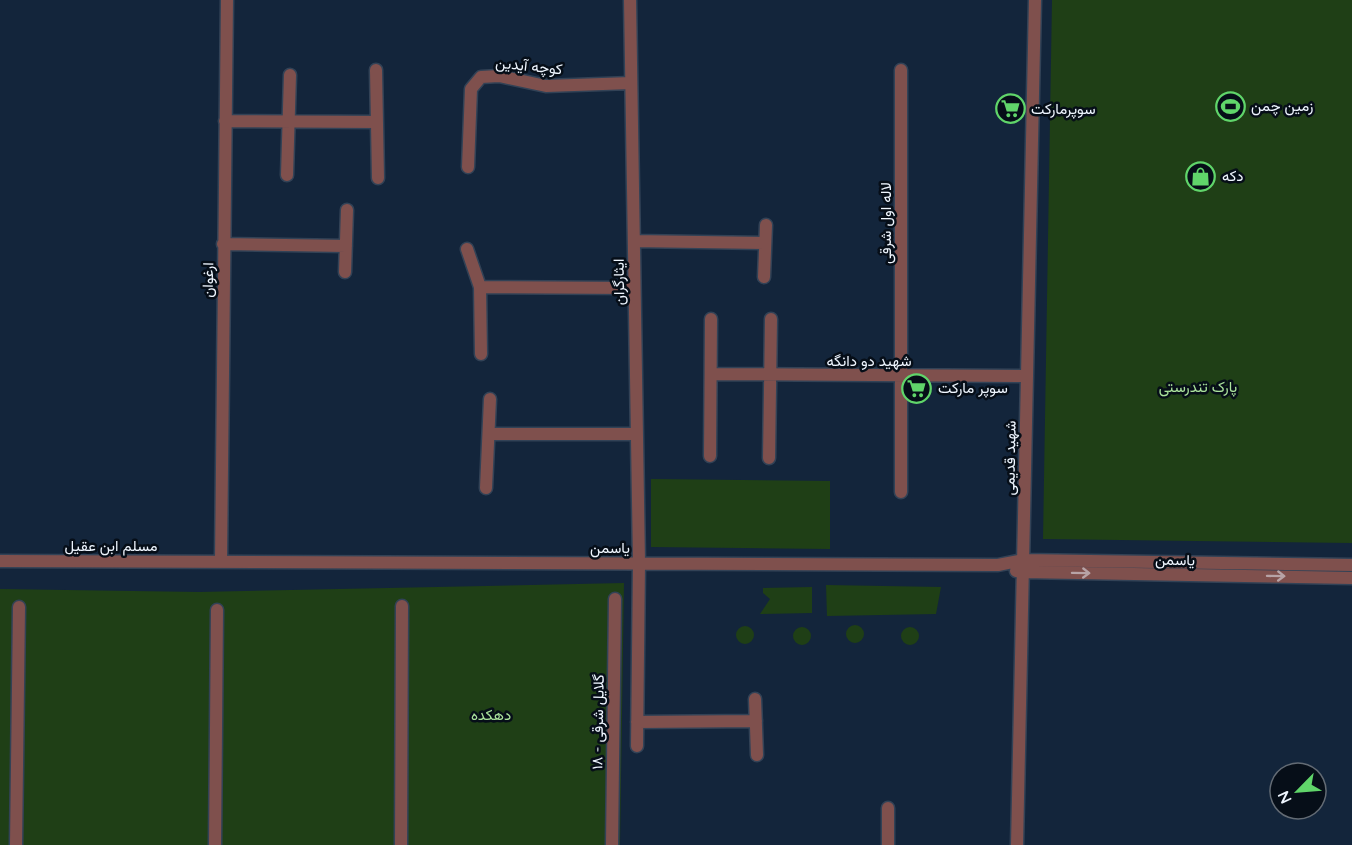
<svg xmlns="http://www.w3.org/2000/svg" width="1352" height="845" font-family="Quicksand,Vazirmatn,sans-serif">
<rect width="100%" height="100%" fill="#13253b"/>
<path fill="#1f3f16" d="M1052,0H1352V543L1043,539Z
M651,479L830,481V549L651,547Z
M624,583L620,845H0V589L199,592Z
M826,585L941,587L936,614L827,616Z
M812,587V613L760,614L770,599L763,593V588Z
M846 634a9 9 0 1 1 18 0a9 9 0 1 1-18 0Z
M736 635a9 9 0 1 1 18 0a9 9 0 1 1-18 0Z
M901 636a9 9 0 1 1 18 0a9 9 0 1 1-18 0Z
M793 636a9 9 0 1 1 18 0a9 9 0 1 1-18 0Z"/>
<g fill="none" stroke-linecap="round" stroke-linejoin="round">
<defs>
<path id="minor" d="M630,0L639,563L637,746
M376,70L378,178
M225,121L377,122
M468,167L471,89L481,77L499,76L546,86L631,83
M287,175L290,75
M634,241L765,243
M223,244L346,246
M467,249L480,287L634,288
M345,272L347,210
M764,277L766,225
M480,287L481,354
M711,374L1027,376
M489,434H637
M710,456L711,319
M769,458L771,319
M486,488L490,399
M901,492V70
M0,561L998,565L1023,560L1352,565
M221,561L227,0
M1016,571L1023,572L1352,578
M755,699L757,755
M637,722L756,721
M888,808V845
M16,845L19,607
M215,845L217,610
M401,845L402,606
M612,845L615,599
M1017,845L1035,0"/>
</defs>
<use href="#minor" stroke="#324256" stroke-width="15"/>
<use href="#minor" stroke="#7f504d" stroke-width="12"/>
</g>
<defs><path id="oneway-shaft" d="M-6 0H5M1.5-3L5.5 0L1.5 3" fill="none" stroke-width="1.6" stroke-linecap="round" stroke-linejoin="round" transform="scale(1.5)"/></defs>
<g stroke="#b7a3a6">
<use href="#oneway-shaft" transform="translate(1081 573) rotate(1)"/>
<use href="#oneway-shaft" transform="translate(1276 576) rotate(1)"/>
</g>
<defs>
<symbol id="stadium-ring" viewBox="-11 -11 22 22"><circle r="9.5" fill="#060e18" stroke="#60d56a" stroke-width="1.5"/><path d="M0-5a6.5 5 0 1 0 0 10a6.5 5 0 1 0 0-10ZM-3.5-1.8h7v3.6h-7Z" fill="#60d56a"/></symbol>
<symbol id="supermarket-ring" viewBox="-11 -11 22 22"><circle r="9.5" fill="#060e18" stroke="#60d56a" stroke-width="1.5"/><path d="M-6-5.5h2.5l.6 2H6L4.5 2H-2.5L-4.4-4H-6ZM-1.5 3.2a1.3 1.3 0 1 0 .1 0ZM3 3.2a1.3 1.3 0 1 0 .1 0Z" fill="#60d56a"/></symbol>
<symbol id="shop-ring" viewBox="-11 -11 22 22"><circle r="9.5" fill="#060e18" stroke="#60d56a" stroke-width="1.5"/><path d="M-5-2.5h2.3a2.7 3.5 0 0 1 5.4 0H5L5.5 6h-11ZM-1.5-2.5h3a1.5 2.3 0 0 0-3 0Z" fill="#60d56a"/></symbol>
</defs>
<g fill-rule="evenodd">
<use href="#stadium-ring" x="1214" y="90" width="33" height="33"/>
<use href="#supermarket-ring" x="994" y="92" width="33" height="33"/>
<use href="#shop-ring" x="1184" y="160" width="33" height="33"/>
<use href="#supermarket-ring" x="900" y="372" width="33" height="33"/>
</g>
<g text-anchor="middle" stroke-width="5" stroke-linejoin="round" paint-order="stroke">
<g font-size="15" fill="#eff6ff" stroke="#060e18">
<text transform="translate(529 66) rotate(6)" y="5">کوچه آیدین</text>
<text transform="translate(886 223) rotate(-90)" y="5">لاله اول شرقی</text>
<text transform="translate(208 280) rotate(-89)" y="5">ارغوان</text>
<text transform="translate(619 282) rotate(-91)" y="5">ایثارگران</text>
<text x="869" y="366">شهید دو دانگه</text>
<text transform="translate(1010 458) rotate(-89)" y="5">شهید قدیمی</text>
<text x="111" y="551">مسلم ابن عقیل</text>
<text x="610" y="553">یاسمن</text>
<text transform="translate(1175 560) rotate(1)" y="5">یاسمن</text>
<text transform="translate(598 722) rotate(-89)" y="5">گلایل شرقی - ۱۸</text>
</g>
<g font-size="15" fill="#eff6ff" stroke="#060e18" text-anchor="start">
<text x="1251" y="111">زمین چمن</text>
<text x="1031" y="114">سوپرمارکت</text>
<text x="1222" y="181">دکه</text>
<text x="938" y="393">سوپر مارکت</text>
</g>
<g font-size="15" fill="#abe39c" stroke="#060e18">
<text x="1198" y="392">پارک تندرستی</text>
<text x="491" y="720">دهکده</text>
</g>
</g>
<g transform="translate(1298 791) rotate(245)"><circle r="28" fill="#060e18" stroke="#636b74" stroke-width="1.5"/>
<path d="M0-4.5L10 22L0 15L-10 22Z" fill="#60d56a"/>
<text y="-9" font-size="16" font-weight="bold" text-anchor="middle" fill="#eff6ff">N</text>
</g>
</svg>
